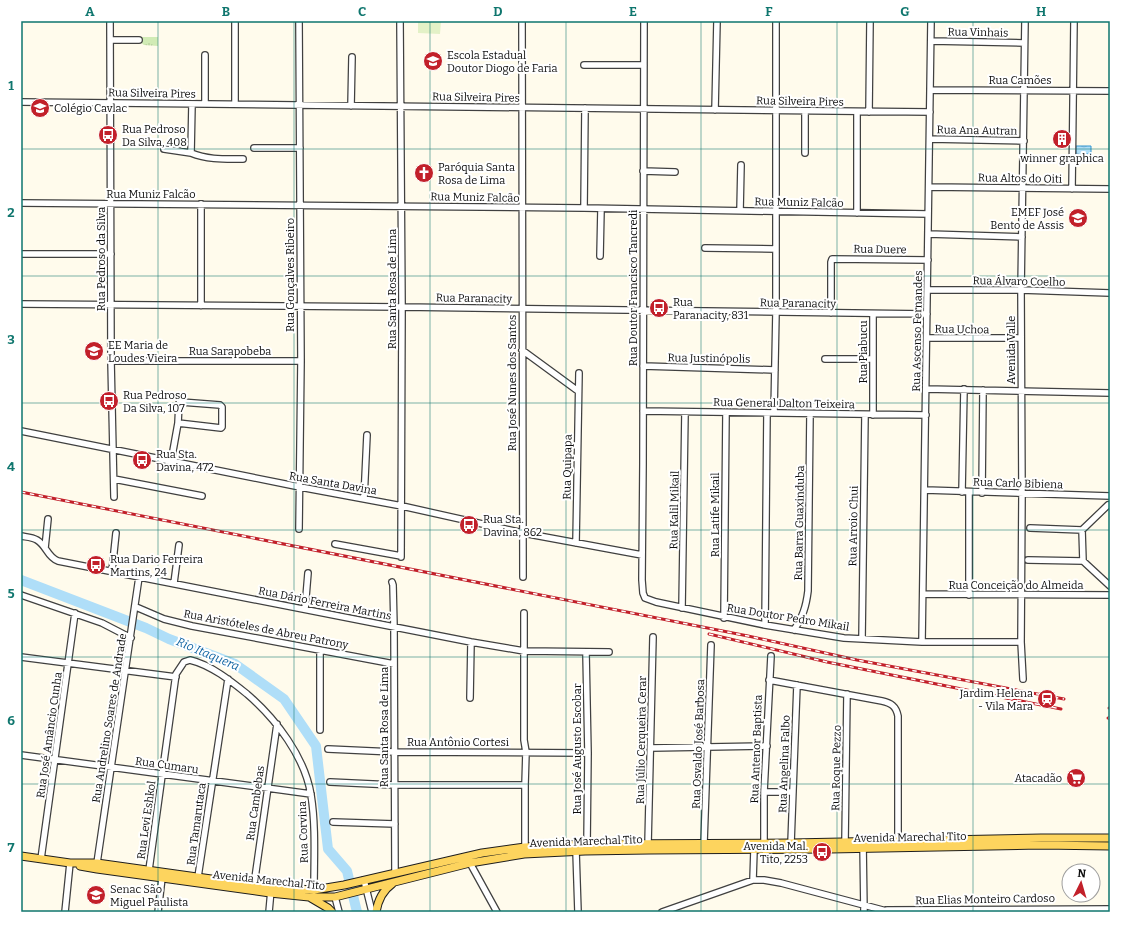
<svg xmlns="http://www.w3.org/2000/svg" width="1131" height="933" font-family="Bitter,serif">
<defs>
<pattern id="park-tufts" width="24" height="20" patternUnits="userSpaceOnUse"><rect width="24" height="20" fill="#d1ebb5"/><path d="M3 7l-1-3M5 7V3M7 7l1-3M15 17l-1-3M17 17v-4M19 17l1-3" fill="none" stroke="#b2c89a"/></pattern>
<pattern id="water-waves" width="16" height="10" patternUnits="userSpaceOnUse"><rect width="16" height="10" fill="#afdef8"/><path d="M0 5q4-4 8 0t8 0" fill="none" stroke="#95bdd3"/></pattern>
</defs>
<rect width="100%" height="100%" fill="#fffbec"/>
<path fill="url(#park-tufts)" d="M141,37H158V46L144,45L140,42Z"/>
<path fill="#e3f1c7" d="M418,21H441L440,34L418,33Z"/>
<path fill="url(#water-waves)" stroke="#3395d2" d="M1076,146H1091V154H1081V155H1076Z"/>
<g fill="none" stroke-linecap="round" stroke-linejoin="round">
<path stroke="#afdef8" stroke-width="10" d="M21,580L146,628L169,639L235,664L284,699L316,746L328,849L347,871L357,912"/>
<defs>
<path id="minor" d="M110,21L111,361L114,497
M235,21V104
M299,21L301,361L299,529
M400,21L402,307L401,557
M522,21L523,577
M644,21L643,463L642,580L643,593L645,598L656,602L765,625L844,638L922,642H1021
M111,40H139
M931,41L1024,43
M205,55V104
M584,65H644
M930,90L1110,91
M21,102L930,112
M192,104L191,153C208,160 225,159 243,159
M351,106L352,57
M715,110L717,21
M805,111V153
M869,112L870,21
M930,139L1024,141
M254,148H300
M164,149L191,153
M643,171L675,172
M929,187L1110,189
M1072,189L1074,21
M21,203L584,208L928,214
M584,208L585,108
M740,211L741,165
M857,213V112
M928,234L1022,237
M705,248L776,249
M21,254H111
M600,256L601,209
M927,290H1021L1110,293
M21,304L402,307L927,314
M201,306V204
M831,313V262L832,259L928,260
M873,314V415
M927,338H1021
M522,350L578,391
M825,359H873
M111,361H301
M643,366L775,370
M926,389L1110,393
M643,411L926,415
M774,413L776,312V21
M21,431L300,487L402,506L523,533L642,555
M171,462L178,423L179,403L181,402L220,405L222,407V427L221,428L178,423
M114,479L202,496
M925,490L1110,496
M962,492L964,389
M982,493L983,390
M364,499L367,435
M1030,528L1082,530L1083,561
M1082,530L1108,505
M21,536C26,537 32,537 37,540C47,546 47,557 58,561L471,642L524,651L609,652
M576,543L579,373
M335,544L401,556
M45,548L48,519
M1028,560L1083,561L1110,586
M112,571L116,533
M392,582L393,585L394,627L395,873
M174,583L179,545
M923,594L1110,595
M21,595L102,623L131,638
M969,595V492
M136,607L164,619L192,626L394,664
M682,608L685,412
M305,609L308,573
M524,613V740L526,752L525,785V847
M724,618L726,413
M765,625L767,413
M794,630C803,616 806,607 808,591L810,414
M862,639L865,415
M922,642L931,21
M320,650V730
M586,653L588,753L587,844
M21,657L176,677
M1023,679L1021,642L1022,494L1021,290L1025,21
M769,680L882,701C891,703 896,706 898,716V844
M470,698L471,642
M651,748L767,746
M328,749L394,752L588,753
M21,755L311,794
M330,782L394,785H525
M764,792H793
M333,822L395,824
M845,842L847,694
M704,843L711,645
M764,843V792L771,656
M791,843L797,685
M648,844L653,637
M863,844L864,912
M576,851L578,912
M41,859L75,613
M97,863L139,577
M470,863L497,912
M149,870L176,674L184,662L190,660C211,665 231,681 247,694C276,719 305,757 311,795C316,826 314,858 314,890
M198,877L228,679
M364,880L372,912
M753,880L754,850
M254,885L277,724
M335,897L339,912
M887,910L1110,909
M65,912L70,863
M158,912L162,878
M269,912L271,890
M662,912L753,880H764L781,883L890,912"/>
<path id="major" d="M21,856L70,863H97L254,885L297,889L314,890L344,885L482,853L525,847L587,844L791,843L1041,838H1110
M80,866L97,869L270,893L309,897H335L470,863L524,854L585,851L649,850L830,849L1041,845L1110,846
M311,898L328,908L332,912
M376,912C378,900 382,891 392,884"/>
</defs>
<use href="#minor" stroke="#404040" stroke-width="8"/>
<use href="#major" stroke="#1e1e1e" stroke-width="9"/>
<use href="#minor" stroke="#fff" stroke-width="5.5"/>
<use href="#major" stroke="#fdd45e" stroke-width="7"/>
<defs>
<path id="rail" d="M21,492L748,636L857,660L1064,699
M709,634L827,662L1061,709
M1109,708H1110
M1108,718H1110"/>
</defs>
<use href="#rail" stroke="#c2202a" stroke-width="3"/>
<use href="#rail" stroke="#fff" stroke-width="1.5" stroke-dasharray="4.5" stroke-linecap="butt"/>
</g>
<path fill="none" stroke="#0f766e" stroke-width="1" stroke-opacity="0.55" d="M158,21V912M294,21V912M430,21V912M566,21V912M701,21V912M837,21V912M973,21V912M21,149H1110M21,276H1110M21,403H1110M21,530H1110M21,657H1110M21,784H1110"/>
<defs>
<symbol id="school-disc" viewBox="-11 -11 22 22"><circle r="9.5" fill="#c2202a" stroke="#fff"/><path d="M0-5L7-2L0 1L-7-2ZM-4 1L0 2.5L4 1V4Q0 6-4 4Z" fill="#fff"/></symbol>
<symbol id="bus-disc" viewBox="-11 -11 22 22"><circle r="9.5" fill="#c2202a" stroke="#fff"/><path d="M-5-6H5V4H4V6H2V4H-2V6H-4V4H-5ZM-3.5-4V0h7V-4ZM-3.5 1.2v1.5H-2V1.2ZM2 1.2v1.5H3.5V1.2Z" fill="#fff"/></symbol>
<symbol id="building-disc" viewBox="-11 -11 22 22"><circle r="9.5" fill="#c2202a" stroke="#fff"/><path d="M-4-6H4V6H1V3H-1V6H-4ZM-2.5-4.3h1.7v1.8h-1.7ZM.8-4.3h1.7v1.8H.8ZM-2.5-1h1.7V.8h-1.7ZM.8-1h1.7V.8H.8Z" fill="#fff"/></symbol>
<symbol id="church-disc" viewBox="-11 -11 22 22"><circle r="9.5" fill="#c2202a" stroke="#fff"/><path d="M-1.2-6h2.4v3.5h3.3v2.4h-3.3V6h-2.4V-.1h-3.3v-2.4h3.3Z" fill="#fff"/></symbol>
<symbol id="station-disc" viewBox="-11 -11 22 22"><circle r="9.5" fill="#c2202a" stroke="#fff"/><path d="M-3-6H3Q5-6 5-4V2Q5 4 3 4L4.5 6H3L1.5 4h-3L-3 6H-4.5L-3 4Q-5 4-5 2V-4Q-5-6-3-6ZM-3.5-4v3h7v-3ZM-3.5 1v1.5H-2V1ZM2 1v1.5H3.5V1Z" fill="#fff"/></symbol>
<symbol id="supermarket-disc" viewBox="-11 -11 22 22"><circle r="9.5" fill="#c2202a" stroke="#fff"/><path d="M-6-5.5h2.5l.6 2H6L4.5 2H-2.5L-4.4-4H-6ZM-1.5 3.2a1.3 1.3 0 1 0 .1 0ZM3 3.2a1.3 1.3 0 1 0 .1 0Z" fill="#fff"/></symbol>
</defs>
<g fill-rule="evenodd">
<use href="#school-disc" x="422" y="50" width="22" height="22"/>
<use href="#school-disc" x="29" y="97" width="22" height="22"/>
<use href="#bus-disc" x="97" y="124" width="22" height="22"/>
<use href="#building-disc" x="1051" y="128" width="22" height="22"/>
<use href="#church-disc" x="413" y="162" width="22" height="22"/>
<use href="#school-disc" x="1067" y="207" width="22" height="22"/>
<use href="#bus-disc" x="648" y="297" width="22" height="22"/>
<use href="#school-disc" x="83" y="340" width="22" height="22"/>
<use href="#bus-disc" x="98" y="390" width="22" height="22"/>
<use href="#bus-disc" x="131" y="449" width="22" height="22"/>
<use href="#bus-disc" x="458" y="514" width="22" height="22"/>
<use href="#bus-disc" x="85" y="554" width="22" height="22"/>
<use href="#station-disc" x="1036" y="688" width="22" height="22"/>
<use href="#supermarket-disc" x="1065" y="767" width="22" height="22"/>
<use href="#bus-disc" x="811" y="841" width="22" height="22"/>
<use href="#school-disc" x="85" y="884" width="22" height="22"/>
</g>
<g text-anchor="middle" stroke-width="4" stroke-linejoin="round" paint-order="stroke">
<g font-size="11" fill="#0d0d0d" stroke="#fff">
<text transform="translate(978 32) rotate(1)" y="4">Rua Vinhais</text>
<text x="1020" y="84">Rua Camões</text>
<text transform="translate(152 93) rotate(1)" y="4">Rua Silveira Pires</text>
<text transform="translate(476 97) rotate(1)" y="4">Rua Silveira Pires</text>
<text transform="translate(800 101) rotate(1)" y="4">Rua Silveira Pires</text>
<text transform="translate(977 130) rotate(1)" y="4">Rua Ana Autran</text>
<text transform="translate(1020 178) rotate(1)" y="4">Rua Altos do Oiti</text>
<text x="151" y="198">Rua Muniz Falcão</text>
<text transform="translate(475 197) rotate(1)" y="4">Rua Muniz Falcão</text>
<text transform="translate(799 202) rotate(1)" y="4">Rua Muniz Falcão</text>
<text transform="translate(880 249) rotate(1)" y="4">Rua Duere</text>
<text transform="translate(101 259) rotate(-90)" y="4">Rua Pedroso da Silva</text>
<text transform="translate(290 275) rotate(-90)" y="4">Rua Gonçalves Ribeiro</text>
<text transform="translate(1019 281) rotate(1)" y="4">Rua Álvaro Coelho</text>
<text transform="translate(633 288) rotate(-90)" y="4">Rua Doutor Francisco Tancredi</text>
<text transform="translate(392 289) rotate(-90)" y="4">Rua Santa Rosa de Lima</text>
<text transform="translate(474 298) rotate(1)" y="4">Rua Paranacity</text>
<text transform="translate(798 303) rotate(1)" y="4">Rua Paranacity</text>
<text transform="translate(962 329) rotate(1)" y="4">Rua Uchoa</text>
<text transform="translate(917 331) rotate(-89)" y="4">Rua Ascenso Fernandes</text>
<text transform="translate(1011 350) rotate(-90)" y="4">Avenida Valle</text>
<text x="230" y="355">Rua Sarapobeba</text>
<text transform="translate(863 352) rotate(-90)" y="4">Rua Piabucu</text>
<text transform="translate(709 358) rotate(1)" y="4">Rua Justinópolis</text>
<text transform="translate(512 383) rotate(-90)" y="4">Rua José Nunes dos Santos</text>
<text transform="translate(784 403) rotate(1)" y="4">Rua General Dalton Teixeira</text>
<text transform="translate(567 467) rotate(-89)" y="4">Rua Quipapa</text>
<text transform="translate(333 483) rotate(10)" y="4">Rua Santa Davina</text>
<text transform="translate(1018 483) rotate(2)" y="4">Rua Carlo Bibiena</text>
<text transform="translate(674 510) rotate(-89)" y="4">Rua Kalil Mikail</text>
<text transform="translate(715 515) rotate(-90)" y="4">Rua Latife Mikail</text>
<text transform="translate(799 523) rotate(-89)" y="4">Rua Barra Guaxinduba</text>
<text transform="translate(853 526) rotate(-89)" y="4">Rua Arroio Chui</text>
<text x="1016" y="589">Rua Conceição do Almeida</text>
<text transform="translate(325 603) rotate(11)" y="4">Rua Dário Ferreira Martins</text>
<text transform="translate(788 617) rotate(9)" y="4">Rua Doutor Pedro Mikail</text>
<text transform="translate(266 629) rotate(11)" y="4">Rua Aristóteles de Abreu Patrony</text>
<text transform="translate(109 718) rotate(-81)" y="4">Rua Andrelino Soares de Andrade</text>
<text transform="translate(384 727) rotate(-90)" y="4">Rua Santa Rosa de Lima</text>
<text transform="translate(49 735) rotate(-82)" y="4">Rua José Amâncio Cunha</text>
<text transform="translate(641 740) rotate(-89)" y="4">Rua Júlio Cerqueira Cerar</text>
<text x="458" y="746">Rua Antônio Cortesi</text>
<text transform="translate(698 744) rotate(-88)" y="4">Rua Osvaldo José Barbosa</text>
<text transform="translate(577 749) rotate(-90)" y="4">Rua José Augusto Escobar</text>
<text transform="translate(756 749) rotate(-88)" y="4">Rua Antenor Baptista</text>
<text transform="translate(784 764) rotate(-88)" y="4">Rua Angelina Falbo</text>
<text transform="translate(167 765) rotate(8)" y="4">Rua Cumaru</text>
<text transform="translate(836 768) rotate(-89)" y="4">Rua Roque Pezzo</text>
<text transform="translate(255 803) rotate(-82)" y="4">Rua Cambebas</text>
<text transform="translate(146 820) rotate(-82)" y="4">Rua Levi Eshkol</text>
<text transform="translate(196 824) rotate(-82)" y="4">Rua Tamarutaca</text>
<text transform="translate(303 832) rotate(-92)" y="4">Rua Corvina</text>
<text transform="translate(910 837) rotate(-1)" y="4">Avenida Marechal Tito</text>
<text transform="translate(586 841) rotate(-2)" y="4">Avenida Marechal Tito</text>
<text transform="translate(269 880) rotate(6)" y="4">Avenida Marechal Tito</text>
<text transform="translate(985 899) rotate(-1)" y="4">Rua Elias Monteiro Cardoso</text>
</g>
<g font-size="11" fill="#0d0d0d" stroke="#fff" text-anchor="start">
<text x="447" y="59">Escola Estadual<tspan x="447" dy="13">Doutor Diogo de Faria</tspan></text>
<text x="54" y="112">Colégio Cavlac</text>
<text x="122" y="133">Rua Pedroso<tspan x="122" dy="13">Da Silva, 408</tspan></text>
<text x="1062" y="162" text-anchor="middle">winner graphica</text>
<text x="438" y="171">Paróquia Santa<tspan x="438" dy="13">Rosa de Lima</tspan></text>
<text x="1064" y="216" text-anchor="end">EMEF José<tspan x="1064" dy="13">Bento de Assis</tspan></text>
<text x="673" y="306">Rua<tspan x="673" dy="13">Paranacity, 831</tspan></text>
<text x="108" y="349">EE Maria de<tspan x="108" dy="13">Loudes Vieira</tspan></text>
<text x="123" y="399">Rua Pedroso<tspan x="123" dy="13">Da Silva, 107</tspan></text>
<text x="156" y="458">Rua Sta.<tspan x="156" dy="13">Davina, 472</tspan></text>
<text x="483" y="523">Rua Sta.<tspan x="483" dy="13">Davina, 862</tspan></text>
<text x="110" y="563">Rua Dario Ferreira<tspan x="110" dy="13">Martins, 24</tspan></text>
<text x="1033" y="697" text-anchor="end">Jardim Helena<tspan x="1033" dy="13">- Vila Mara</tspan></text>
<text x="1062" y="782" text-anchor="end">Atacadão</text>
<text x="808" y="850" text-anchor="end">Avenida Mal.<tspan x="808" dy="13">Tito, 2253</tspan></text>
<text x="110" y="893">Senac São<tspan x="110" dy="13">Miguel Paulista</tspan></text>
</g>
<g font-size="12" font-style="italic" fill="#1265a3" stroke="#fff">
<text transform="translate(208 654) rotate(23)" y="4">Rio Itaquera</text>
</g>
</g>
<rect width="1131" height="933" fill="none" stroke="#ffffff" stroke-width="44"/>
<g transform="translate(1081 883) rotate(5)"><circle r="19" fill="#ffffff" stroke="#9e9e9e"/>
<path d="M0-3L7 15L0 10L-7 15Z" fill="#c2202a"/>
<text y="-6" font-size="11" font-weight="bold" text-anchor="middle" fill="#0d0d0d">N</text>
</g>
<rect x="22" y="22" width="1087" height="889" fill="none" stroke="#0f766e" stroke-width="1.5"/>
<g font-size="13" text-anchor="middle" font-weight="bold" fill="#0f766e">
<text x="90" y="16">A</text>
<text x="226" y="16">B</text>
<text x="362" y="16">C</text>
<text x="498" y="16">D</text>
<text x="633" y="16">E</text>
<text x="769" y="16">F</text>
<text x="905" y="16">G</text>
<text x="1041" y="16">H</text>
<text x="11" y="90">1</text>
<text x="11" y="217">2</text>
<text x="11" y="344">3</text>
<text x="11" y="471">4</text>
<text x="11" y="598">5</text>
<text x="11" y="725">6</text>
<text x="11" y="852">7</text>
</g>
</svg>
